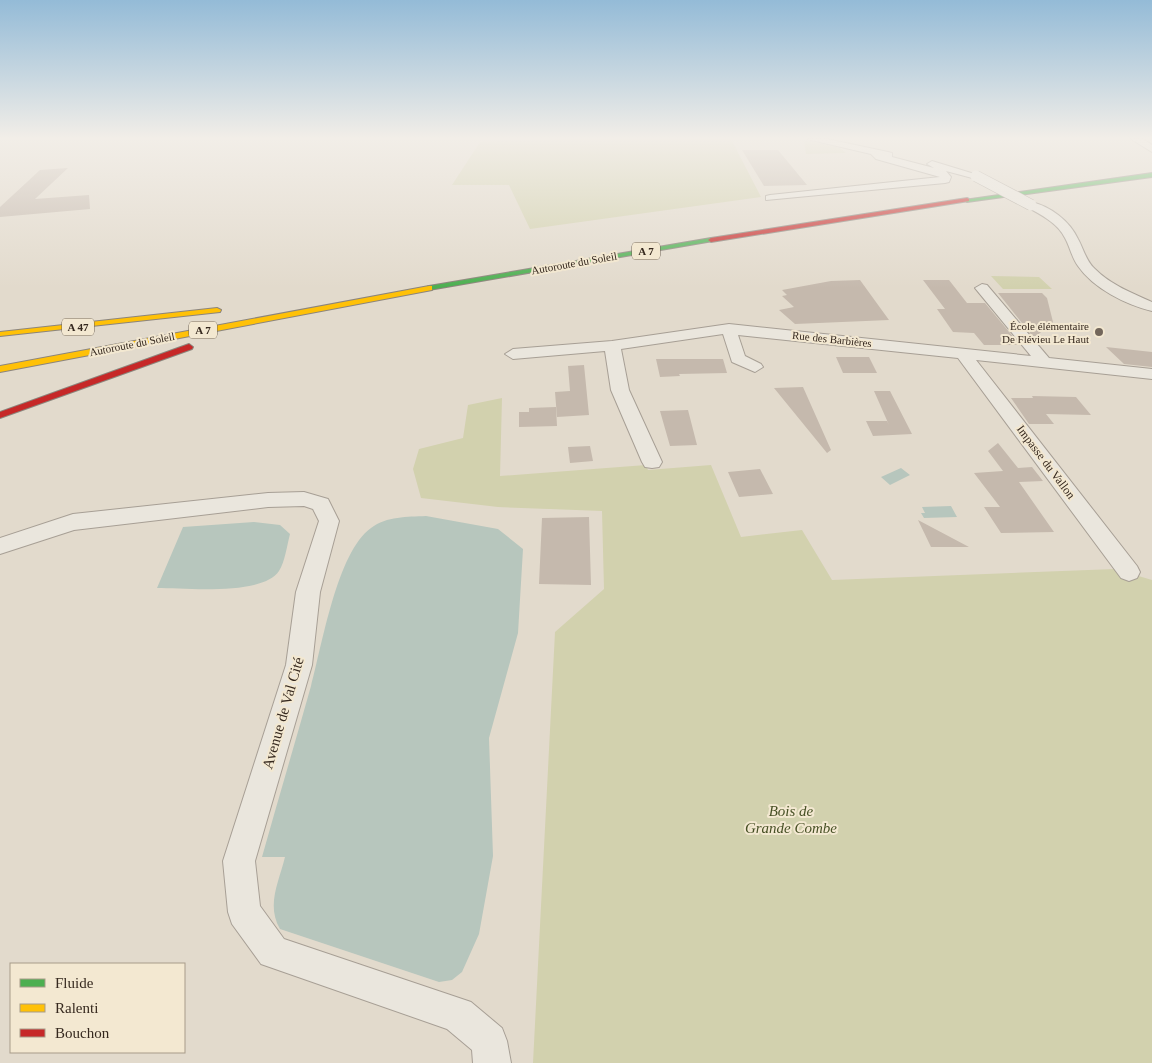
<svg xmlns="http://www.w3.org/2000/svg" width="1152" height="1063" font-family="'Times New Roman',serif">
<rect width="100%" height="100%" fill="#e2dacc"/>
<path fill="#d2d1ae" d="M568,139H731L761,197L530,229L509,185H452L480,142Z
M804,140L840,148L846,153L806,154Z
M991,276L1039,277L1052,289H1003Z
M502,398L500,476L646,465L648,470L711,465L741,537L802,530L832,580L1115,569L1152,580V1063H533L555,632L604,589L602,511L498,507L421,498L413,469L419,449L463,438L468,405Z"/>
<path fill="#b7c6bd" d="M901,468L910,475L890,485L881,477Z
M951,506L957,517L924,518L921,513H925L922,507Z
M426,516L498,529L523,549L518,633L489,738L493,856L479,934L462,972L452,980L439,982L280,929C266,905 279,882 285,857H262C278,800 295,743 311,686C322,646 337,552 371,528C387,516 407,517 426,516Z
M254,522L280,525L290,534C287,545 285,562 279,571C262,596 186,588 157,588L183,527Z"/>
<path fill="#c5b9ad" d="M742,150H778L807,185L764,186Z
M68,168L35,199L89,195L90,209L0,217V207L40,170Z
M860,280L889,320L795,324L779,310L794,307L782,296L787,295L782,290L831,281Z
M923,280H949L967,303H985L1020,345H984L974,333L953,332L937,309H945Z
M998,293H1042L1047,298L1053,322L1034,338Z
M1106,347L1152,352V367L1124,364Z
M836,357H869L877,373H843Z
M656,359H723L727,373L679,374L680,376L660,377Z
M584,365L589,415L557,417L555,392L570,391L568,366Z
M803,387L831,450L827,453L774,388Z
M874,391H890L912,434L873,436L866,421H887L889,425Z
M1032,396L1076,397L1091,415L1046,414L1054,424H1029L1011,398H1033Z
M556,407L557,426L519,427V412H529V408Z
M688,410L697,445L670,446L660,411Z
M998,443L1018,468L1032,467L1043,481L1019,482L1054,532L1001,533L984,507H1000L974,473L1003,471L988,451Z
M590,446L593,461L570,463L568,447Z
M760,469L773,494L739,497L728,472Z
M589,517L591,585L539,584L542,518Z
M918,520L969,547H931Z"/>
<g fill="none" stroke-linecap="round" stroke-linejoin="round">
<defs>
<path id="street" d="M807,139H827L888,152L892,153V157L934,168L927,164L932,161L981,176L976,179L946,171L951,177L949,182L945,183L766,200V196L770,195L940,177L876,159L871,154Z
M1131,139H1143L1152,145V152Z
M1031,202C1050,206 1070,221 1078,239C1084,250 1086,261 1095,269C1111,285 1132,293 1152,302V311C1126,305 1093,288 1078,266C1072,258 1070,247 1065,238C1058,223 1041,215 1027,207V203Z
M982,284L987,285L1049,358L1152,369V379L976,360L1137,566L1140,572L1137,578L1129,581L1121,578L958,358L738,335L745,356L761,364L763,367L755,372L732,362L723,334L621,349L629,390L662,462L659,467L652,468L645,467L642,462L611,390L605,351L513,359L505,354L513,349L612,341L729,324L1031,356L975,288Z
M304,492L328,499L339,521L320,592L312,665L255,861L260,906L284,939L471,1002L502,1028L507,1041L511,1063H473L472,1050L447,1029L261,964L232,924L228,912L223,861L286,665L296,592L319,521L313,509L304,506L268,507L74,530L0,554V538L73,514L268,493Z"/>
<path id="fast" d="M1152,173V177L967,202L964,200Z
M711,238L713,239V241L429,290L425,288L429,286Z"/>
<path id="slow" d="M429,286H432V290L0,372V366Z
M217,308L221,310L220,312L0,336V332Z"/>
<path id="jam" d="M967,198L969,199V201L711,242L708,240L711,238Z
M189,344L193,347L192,349L0,418V412Z"/>
</defs>
<use href="#street" stroke="#a79f95" stroke-width="2"/>
<use href="#fast" stroke="#8c857c" stroke-width="2"/>
<use href="#slow" stroke="#8c857c" stroke-width="2"/>
<use href="#jam" stroke="#8c857c" stroke-width="2"/>
<use href="#street" fill="#eae6dd" fill-rule="evenodd"/>
<use href="#fast" fill="#4caf50" fill-rule="evenodd"/>
<use href="#slow" fill="#ffc107" fill-rule="evenodd"/>
<use href="#jam" fill="#c62828" fill-rule="evenodd"/>
<defs>
<path id="street-bridge" d="M976,176L1031,205"/>
</defs>
<use href="#street-bridge" stroke="#a79f95" stroke-width="12" stroke-linecap="butt"/>
<use href="#street-bridge" stroke="#eae6dd" stroke-width="11"/>
</g>
<linearGradient id="sky" x2="0" y2="1"><stop stop-color="#94bbd7"/><stop offset="0.48" stop-color="#f2eee8"/><stop offset="1" stop-color="#f2eee8" stop-opacity="0"/></linearGradient>
<rect width="1152" height="288" fill="url(#sky)"/>
<circle fill="#72665b" stroke="#f3e8d1" stroke-width="2" cx="1099" cy="332" r="5"/>
<g text-anchor="middle" stroke-width="4" stroke-linejoin="round" paint-order="stroke">
<g fill="#f3e8d1" stroke="#6e6254" stroke-width="1">
<rect x="632" y="242.5" width="28" height="17" rx="4"/>
<rect x="62" y="318.5" width="32" height="17" rx="4"/>
<rect x="189" y="321.5" width="28" height="17" rx="4"/>
</g>
<g font-size="11" font-weight="bold" fill="#35281e">
<text x="646" y="255">A 7</text>
<text x="78" y="331">A 47</text>
<text x="203" y="334">A 7</text>
</g>
<g font-size="11" fill="#35281e" stroke="#f3e8d1">
<text transform="translate(574 263) rotate(-10)" y="4">Autoroute du Soleil</text>
<text transform="translate(832 339) rotate(6)" y="4">Rue des Barbières</text>
<text transform="translate(132 344) rotate(-11)" y="4">Autoroute du Soleil</text>
</g>
<g font-size="11" fill="#35281e" stroke="#f3e8d1" text-anchor="end">
<text x="1089" y="330">École élémentaire<tspan x="1089" dy="13">De Flévieu Le Haut</tspan></text>
</g>
<g font-size="12" fill="#35281e" stroke="#f3e8d1">
<text transform="translate(1046 462) rotate(53)" y="4">Impasse du Vallon</text>
</g>
<g font-size="15" fill="#35281e" stroke="#f3e8d1">
<text transform="translate(283 713) rotate(-74)" y="5">Avenue de Val Cité</text>
</g>
<g font-size="15" font-style="italic" fill="#475025" stroke="#f3e8d1">
<text x="791" y="816">Bois de<tspan x="791" dy="17">Grande Combe</tspan></text>
</g>
</g>
<rect x="10" y="963" width="175" height="90" fill="#f3e8d1" stroke="#a79b89"/>
<rect x="20" y="979" width="25" height="8" fill="#4caf50" stroke="#a79b89"/>
<text x="55" y="988" font-size="15" fill="#35281e">Fluide</text>
<rect x="20" y="1004" width="25" height="8" fill="#ffc107" stroke="#a79b89"/>
<text x="55" y="1013" font-size="15" fill="#35281e">Ralenti</text>
<rect x="20" y="1029" width="25" height="8" fill="#c62828" stroke="#a79b89"/>
<text x="55" y="1038" font-size="15" fill="#35281e">Bouchon</text>
</svg>
